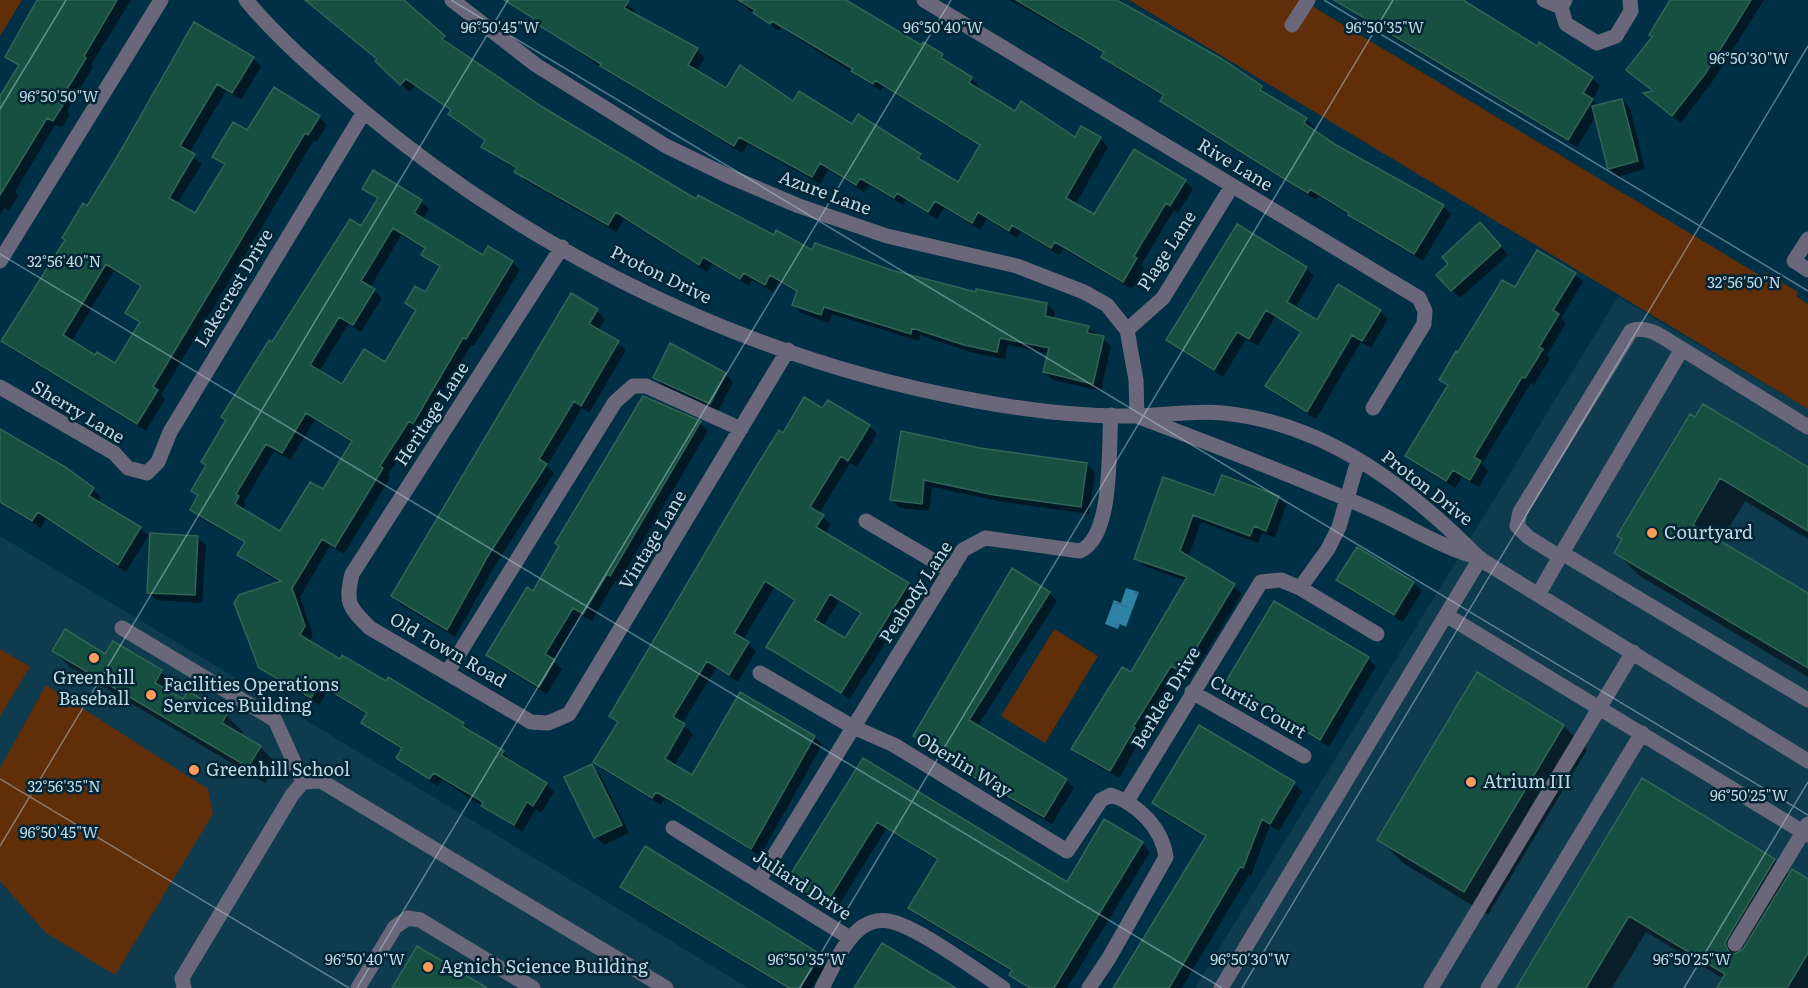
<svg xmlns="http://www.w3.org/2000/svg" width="1808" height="988" font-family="Literata,serif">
<defs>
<pattern id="water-ripples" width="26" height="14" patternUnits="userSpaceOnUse" patternTransform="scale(1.5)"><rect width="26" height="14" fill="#3081a6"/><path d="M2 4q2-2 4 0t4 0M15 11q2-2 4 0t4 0" fill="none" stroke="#336a84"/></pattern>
</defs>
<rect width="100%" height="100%" fill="#003045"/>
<path fill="#0f3b4f" d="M1618,297L1808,409V988H1195Z
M0,536L599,897L748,988H0Z"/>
<path fill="#602e08" d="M0,0H22L0,36Z
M1129,0H1302L1761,276L1765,272L1798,292L1796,296L1808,304V409Z
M1054,629L1098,656L1045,743L1001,716Z
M0,649L30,667L0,716Z
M46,685L208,789L213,814L115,975L46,933L0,881V768Z"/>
<path fill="url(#water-ripples)" d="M1126,588L1139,592L1126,627L1120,624L1118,629L1105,624L1114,600L1121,603Z"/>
<path fill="#0007" fill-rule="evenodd" d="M40,0H131L91,65L93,67L67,111L70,114L62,128L55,125L15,192L18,196L9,211L4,208L0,215V99L19,67L7,57Z
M308,0H402L444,37L451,46L543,109L696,201L774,237L813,252L977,294L1047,304L1055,312L1053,319L1088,327L1111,346L1101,391L1053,380L1045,372L1049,354L1008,345L1005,359L973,353L920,335L919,341L832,314L829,323L801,313L793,304L798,293L778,282L773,292L752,280L749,286L712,264L707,272L624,219L616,232L524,180L517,170L491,154L483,146L486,141L458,122L450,114L452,111L415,86L409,92L378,60ZM1045,308H1048L1044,324Z
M505,0H621L635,11L633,15L697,50L705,58L696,72L727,90L794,103L852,126L920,155L927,165L959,184L980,147L884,87L881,91L781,28L779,31L735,0H839L922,47L942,56L949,65L971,78L979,86L977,90L1016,113L1075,139L1100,138L1108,147L1075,205L1094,216L1185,181L1193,189L1178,213L1174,210L1141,265L1144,267L1132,289L1063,249L1059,255L1021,232L1017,238L987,219L980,230L944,208L937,219L906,200L903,205L869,185L864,192L828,170L820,184L748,144L742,153L609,73Z
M1010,0H1121L1129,8L1261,87L1269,97L1306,119L1314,127L1312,130L1377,170L1443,206L1451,214L1423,261L1358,223L1349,215L1318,196L1316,200L1301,191L1170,109L1162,100L1164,97L1111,65L1103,57L1105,54Z
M1356,0H1454L1538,48L1539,45L1592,78L1600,86L1592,100L1598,106L1622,100L1630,108L1645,169L1617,177L1609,168L1596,116L1577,147L1359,17L1351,9Z
M1686,0H1764L1712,82L1681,123L1653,101L1645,94L1654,92L1628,70Z
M195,24L253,58L261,67L241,100L226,91L189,153L202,164L177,204L196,215L225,166L214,156L247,132L319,117L327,125L316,142L314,140L161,395L165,399L146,431L11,349L3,340L88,208ZM114,271L142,288L127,313L141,324L116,365L71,342Z
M364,189L421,201L429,209L423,220L484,257L512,262L520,270L474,346L471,345L422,431L417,428L388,475L390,478L344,554L330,546L300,597L313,635L309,642L386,683L389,679L463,724L503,752L511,760L510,762L546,784L554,792L541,813L536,809L522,832L442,780L438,786L406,766L398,758L403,750L371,731L363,723L367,715L327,691L319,705L269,675L260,667L280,583L247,563L239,555L246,544L200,518L192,510L199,497L192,491L272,344L362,228L378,200ZM401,235L425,250L423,254L441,268L425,294L407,303L417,312L385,364L342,386L319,372L348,324L361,332L382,298L370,288ZM315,420L352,443L323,491L281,533L243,510L246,505L244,502L274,451L290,460Z
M1238,226L1306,268L1314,276L1295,309L1317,322L1380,311L1388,319L1371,348L1361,342L1316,419L1275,394L1267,386L1302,334L1275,317L1258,346L1246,339L1223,377L1176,348L1168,340Z
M1488,232L1508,255L1460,298L1452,290L1450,264Z
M1575,274L1583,282L1561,318L1566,323L1547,355L1550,358L1534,385L1531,383L1482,464L1488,471L1479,487L1462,477L1455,488L1415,464L1407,456L1448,387L1441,379L1459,354L1515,289Z
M597,311L605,319L598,330L626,350L589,413L582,408L547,466L554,473L496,564L455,637L400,604L392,596Z
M725,374L733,382L718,411L663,386L655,378Z
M823,410L869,426L877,434L857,467L850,463L819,514L831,524L825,534L908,585L916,593L850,699L776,655L768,646L796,602L774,588L743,640L756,651L738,682L716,668L682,724L693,734L674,766L692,777L814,737L822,745L760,856L682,808L664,799L661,805L603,770L595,762L618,724L610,716L783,435ZM839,601L861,615L846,640L823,627Z
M1691,416L1808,469V539L1745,501L1720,543L1808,595V677L1640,576L1616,553Z
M700,423L708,431L618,583L615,581L592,621L581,615L553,661L562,669L547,694L496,663L488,655L534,593Z
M0,432L93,489L101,497L97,503L140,528L148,536L126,572L46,519L41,528L10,510L2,501Z
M902,433L980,449L1087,464L1095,473L1089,514L1003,502L932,487L929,511L900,508L891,500Z
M1215,497H1278L1286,505L1275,538L1262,533L1258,543L1201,522L1188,558L1234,586L1242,594L1190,679L1179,673L1140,736L1142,737L1119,778L1081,757L1073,749L1132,674L1187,581L1144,566L1136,558Z
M197,537L206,545L202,603L156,600L148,592Z
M1338,580L1413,583L1422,591L1403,622L1346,588Z
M1049,593L1057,601L977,727L1066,780L1074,788L1052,824L968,776L961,766L923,744L915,736Z
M54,651L106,656L161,672L177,688L173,695L226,715L243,732L241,735L260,747L277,764L265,783L70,667Z
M1368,658L1376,666L1329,747L1235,690L1227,682Z
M1478,674L1564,726L1587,750L1488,915L1403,863L1379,839Z
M1200,727L1294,784L1302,792L1279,831L1270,825L1251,876L1249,875L1182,988H1116L1206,838L1162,811L1154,803Z
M864,760L1068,884L1104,821L1142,844L1150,852L1067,988H1027L1011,975L1012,972L918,916L910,908L938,861L886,829L835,911L789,879Z
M591,766L600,774L629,833L604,845L596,837L566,778Z
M1642,780L1774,860L1790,876L1808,881V988H1718L1724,979L1646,932L1612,988H1518Z
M649,850L819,955L827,963L812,988H786L630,895L622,887Z"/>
<path fill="#174f41" stroke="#316556" stroke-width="1.5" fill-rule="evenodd" d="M37,0H117L84,56L86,58L59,102L63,105L53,121L47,118L0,195V96L19,65L5,57Z
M305,0H404L445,36L442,39L544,108L696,199L698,195L774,235L776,230L812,250L815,243L891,270L976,292V289L1047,303L1045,316L1089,326L1087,333L1104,336L1093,384L1043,372L1049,348L1000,338L997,352L964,345L912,328L911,334L824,307L821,315L792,305L797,291L770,275L765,285L744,273L740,279L703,257L699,265L616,212L608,225L514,172L517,168L481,147L485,140L448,114L451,110L406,79L400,85L375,61L377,59Z
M504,0H629L624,8L698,48L688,65L726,88L740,65L793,101L799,91L852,124L858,114L921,154L918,158L958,182L980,145L875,80L873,84L851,71L853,69L772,21L770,24L753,13L755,10L738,0H846L921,45L923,42L943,54L941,58L972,77L969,83L1015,111L1021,101L1075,137L1081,126L1101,137L1066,198L1094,214L1134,149L1186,180L1170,206L1166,203L1134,256L1137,258L1123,282L1055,242L1051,248L1012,225L1009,231L978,212L972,223L935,201L928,212L897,193L894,198L860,178L856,185L820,163L812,177L739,137L734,146L600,66L601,64L532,21L533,18Z
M1016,0H1117L1222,59L1262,86L1260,90L1307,118L1304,123L1336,145L1444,205L1414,254L1348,215L1349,213L1310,189L1308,193L1291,183L1160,101L1164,95L1101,57L1104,52Z
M1334,0H1463L1537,46L1539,42L1593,77L1583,93L1593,99L1568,140Z
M1670,0H1751L1705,74L1672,116L1643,93L1653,91L1626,70L1652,37L1649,35Z
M194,22L254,57L232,93L217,84L180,146L195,154L169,198L195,213L225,164L212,157L233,122L247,130L274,87L320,116L308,135L305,133L153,387L158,390L137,424L1,341L65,240L62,238L83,203L87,206L117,157ZM106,264L141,286L125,313L140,322L115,363L97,352L95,355L63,335Z
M1622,99L1638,161L1608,169L1592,106Z
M373,170L422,200L414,213L483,255L488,246L513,261L466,339L463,338L413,424L409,421L380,466L383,468L335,547L322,539L292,588L305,626L300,635L340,659L342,655L386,681L388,677L464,723L462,726L504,751L501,755L547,783L533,806L527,802L514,825L481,806L483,802L434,773L429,779L396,758L402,748L361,723L367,713L319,684L311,698L259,668L234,603L239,595L281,581L237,555L245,542L190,510L198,495L191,491L206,465L201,462L226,420L221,417L243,382L269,340L272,342L350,219L361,226L378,198L362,189ZM393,228L425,248L421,255L440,266L425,292L415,286L405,303L416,310L385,362L364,349L342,384L310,365L339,317L353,325L375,289L361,281ZM306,413L352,441L323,489L310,482L280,531L235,504L239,496L236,494L266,444L282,453Z
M1480,222L1501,246L1451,291L1436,275L1448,264L1442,257Z
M1237,224L1307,267L1287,302L1317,320L1338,284L1381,310L1362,341L1352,335L1307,412L1265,386L1301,332L1266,310L1249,339L1237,332L1214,370L1166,340Z
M1537,250L1576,273L1553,310L1559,314L1539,347L1543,349L1525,378L1522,377L1474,457L1481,461L1470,480L1453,470L1446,481L1405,456L1448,385L1439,380L1456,351L1458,352L1502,280L1515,287Z
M571,293L598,309L589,324L619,341L581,406L574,401L539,459L547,464L488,556L447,630L391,596Z
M670,343L726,373L710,404L653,378Z
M643,396L701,421L610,576L607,574L583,614L573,608L545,654L555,660L539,687L486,655L527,587L533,591L559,546L555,543Z
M804,397L822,408L828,400L870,425L848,461L841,456L810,507L824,515L816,527L909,583L841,693L766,647L795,600L765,581L734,633L749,642L729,675L707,661L673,717L685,724L665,759L692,775L740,692L815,736L751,849L672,801L656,792L652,798L593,762L618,722L609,716L753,472L779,430L783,433ZM830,594L861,613L845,638L815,620Z
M1703,404L1808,467V531L1720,478L1693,525L1808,593V668L1614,553L1622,539L1617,536L1690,414L1695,417Z
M0,429L65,467L94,488L89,496L141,527L118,565L38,512L32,521L0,502Z
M901,431L980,448L1087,463L1081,507L994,495L924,480L922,504L890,500Z
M1222,475L1279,496L1266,531L1254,526L1250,536L1193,515L1180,551L1235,584L1182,672L1171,666L1133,727L1135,728L1110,771L1071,749L1122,667L1131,672L1187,577L1134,559L1163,477L1214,495Z
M150,533L198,536L195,595L147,593Z
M1357,547L1414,582L1394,615L1336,580Z
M1012,568L1050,592L969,720L1067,779L1044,817L958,768L960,764L913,736Z
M1274,601L1369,657L1320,740L1225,683Z
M65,629L105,654L113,641L162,670L155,683L183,699L188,691L227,714L222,723L261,746L248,767L52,651Z
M1477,672L1564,725L1464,892L1377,840Z
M1199,725L1295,782L1270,824L1262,819L1243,868L1240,867L1169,988H1113L1206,836L1152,803Z
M863,758L1067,882L1104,819L1143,842L1054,988H1030L1009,975L1012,970L908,908L938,859L877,822L826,904L787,880Z
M592,764L622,825L594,838L564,777Z
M1642,778L1775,859L1727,939L1725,944L1729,952L1735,954L1743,949L1792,869L1808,879V953L1787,988H1717L1725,974L1629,916L1586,988H1516Z
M645,846L820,954L799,988H789L620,887Z
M882,943L923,968L956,988H854Z
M417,946L487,988H392Z"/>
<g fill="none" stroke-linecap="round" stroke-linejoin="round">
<path stroke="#696779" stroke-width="15" d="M246,0C281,42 322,76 363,111C535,255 751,360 972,400C1025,410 1079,417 1132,416C1163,416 1193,410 1223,413C1326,423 1410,488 1480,559L1808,761
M452,0L536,65L666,146L726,175L799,206L887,236L1017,266L1084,292L1107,305L1127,330L1136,380L1137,416
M924,0L1419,298L1425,311L1424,324L1373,408
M1544,0L1561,7
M1565,0L1561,7L1566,24L1597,43L1616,36L1631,11L1630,0
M1292,25L1308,0
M1808,239L1794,261L1808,270
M562,247L352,574C345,604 349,607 370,628L531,722L548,723L569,714L788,350
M0,261L161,0
M1127,330L1163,298L1232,186
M0,387L114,453L128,468L147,473L158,462L170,432L364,112
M1139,417C1217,446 1292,475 1368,508C1406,524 1439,547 1480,558
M1808,427L1682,349L1562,553L1808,700
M866,521L951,571
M1560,557L1528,537L1517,526L1520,512L1631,331C1649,324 1666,340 1682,349
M1300,588L1328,549L1339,527L1358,460
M1538,595L1562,553
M1446,615L1480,559
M122,628L275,720L303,782
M447,673L615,402L633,386H646L741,429
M760,673L853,727L894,745L1067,851L1101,800L1111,795C1138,804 1162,828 1166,857L1109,958L1089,988
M1192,692L1304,756
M1127,801L1261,582L1281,580L1300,588L1377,634
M673,828L850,938
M759,880L963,550L985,538L1080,551C1114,536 1108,449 1111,415
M1735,944L1808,824
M184,988L182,978L292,795L303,782L321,781L666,988
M358,988L395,927L408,918L420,920L533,988
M822,988C833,968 843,941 862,927C871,921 882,919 893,922C922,930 976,970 1003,988
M1221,988L1446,615L1808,835
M1431,988L1633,652
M1488,988L1642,733"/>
</g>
<path fill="none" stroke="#bfd7e4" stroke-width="1.5" stroke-opacity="0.45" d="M451,0L1808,815M1324,0L1808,291M0,109L66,0M0,254L1222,988M0,779L349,988M0,846L508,0M357,988L951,0M800,988L1393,0M1242,988L1808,46M1684,988L1808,782"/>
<g fill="#ff9b5a" stroke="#012535" stroke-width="2">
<circle cx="1652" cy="533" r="6"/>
<circle cx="94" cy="658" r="6"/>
<circle cx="151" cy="695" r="6"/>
<circle cx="194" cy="770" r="6"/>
<circle cx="1471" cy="782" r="6"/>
<circle cx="428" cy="967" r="6"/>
</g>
<g text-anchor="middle" stroke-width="5" stroke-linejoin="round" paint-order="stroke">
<g font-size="18" fill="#bfd7e4" stroke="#012535">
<text transform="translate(1235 165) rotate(31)" y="6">Rive Lane</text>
<text transform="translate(825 193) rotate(20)" y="6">Azure Lane</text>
<text transform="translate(1167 251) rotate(-57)" y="6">Plage Lane</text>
<text transform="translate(661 275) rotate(26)" y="6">Proton Drive</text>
<text transform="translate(234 288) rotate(-59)" y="6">Lakecrest Drive</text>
<text transform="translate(78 412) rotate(31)" y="6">Sherry Lane</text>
<text transform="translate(432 414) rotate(-57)" y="6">Heritage Lane</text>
<text transform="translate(1427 488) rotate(38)" y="6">Proton Drive</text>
<text transform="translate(653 540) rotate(-59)" y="6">Vintage Lane</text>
<text transform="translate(916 592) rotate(-57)" y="6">Peabody Lane</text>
<text transform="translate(448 650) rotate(30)" y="6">Old Town Road</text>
<text transform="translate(1166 698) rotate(-59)" y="6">Berklee Drive</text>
<text transform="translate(1258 707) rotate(30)" y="6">Curtis Court</text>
<text transform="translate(964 765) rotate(31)" y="6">Oberlin Way</text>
<text transform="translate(802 885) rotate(33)" y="6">Juliard Drive</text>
</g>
<g font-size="18" fill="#bfd7e4" stroke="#012535" text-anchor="start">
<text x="1664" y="539">Courtyard</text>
<text x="94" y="684" text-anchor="middle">Greenhill<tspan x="94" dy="21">Baseball</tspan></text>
<text x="163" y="691">Facilities Operations<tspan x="163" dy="21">Services Building</tspan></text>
<text x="206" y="776">Greenhill School</text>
<text x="1483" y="788">Atrium III</text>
<text x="440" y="973">Agnich Science Building</text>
</g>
</g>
<g font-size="15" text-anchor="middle" fill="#bfd7e4" stroke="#012535" stroke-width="5" stroke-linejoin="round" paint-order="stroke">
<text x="500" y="33">96°50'45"W</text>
<text x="943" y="33">96°50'40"W</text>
<text x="1385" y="33">96°50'35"W</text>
<text x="1749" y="64">96°50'30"W</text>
<text x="59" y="102">96°50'50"W</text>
<text x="64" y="267">32°56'40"N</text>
<text x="1744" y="288">32°56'50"N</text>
<text x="64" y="792">32°56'35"N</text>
<text x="1749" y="801">96°50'25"W</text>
<text x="59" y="838">96°50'45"W</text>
<text x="365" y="965">96°50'40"W</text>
<text x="807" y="965">96°50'35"W</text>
<text x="1250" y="965">96°50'30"W</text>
<text x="1692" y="965">96°50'25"W</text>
</g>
</svg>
